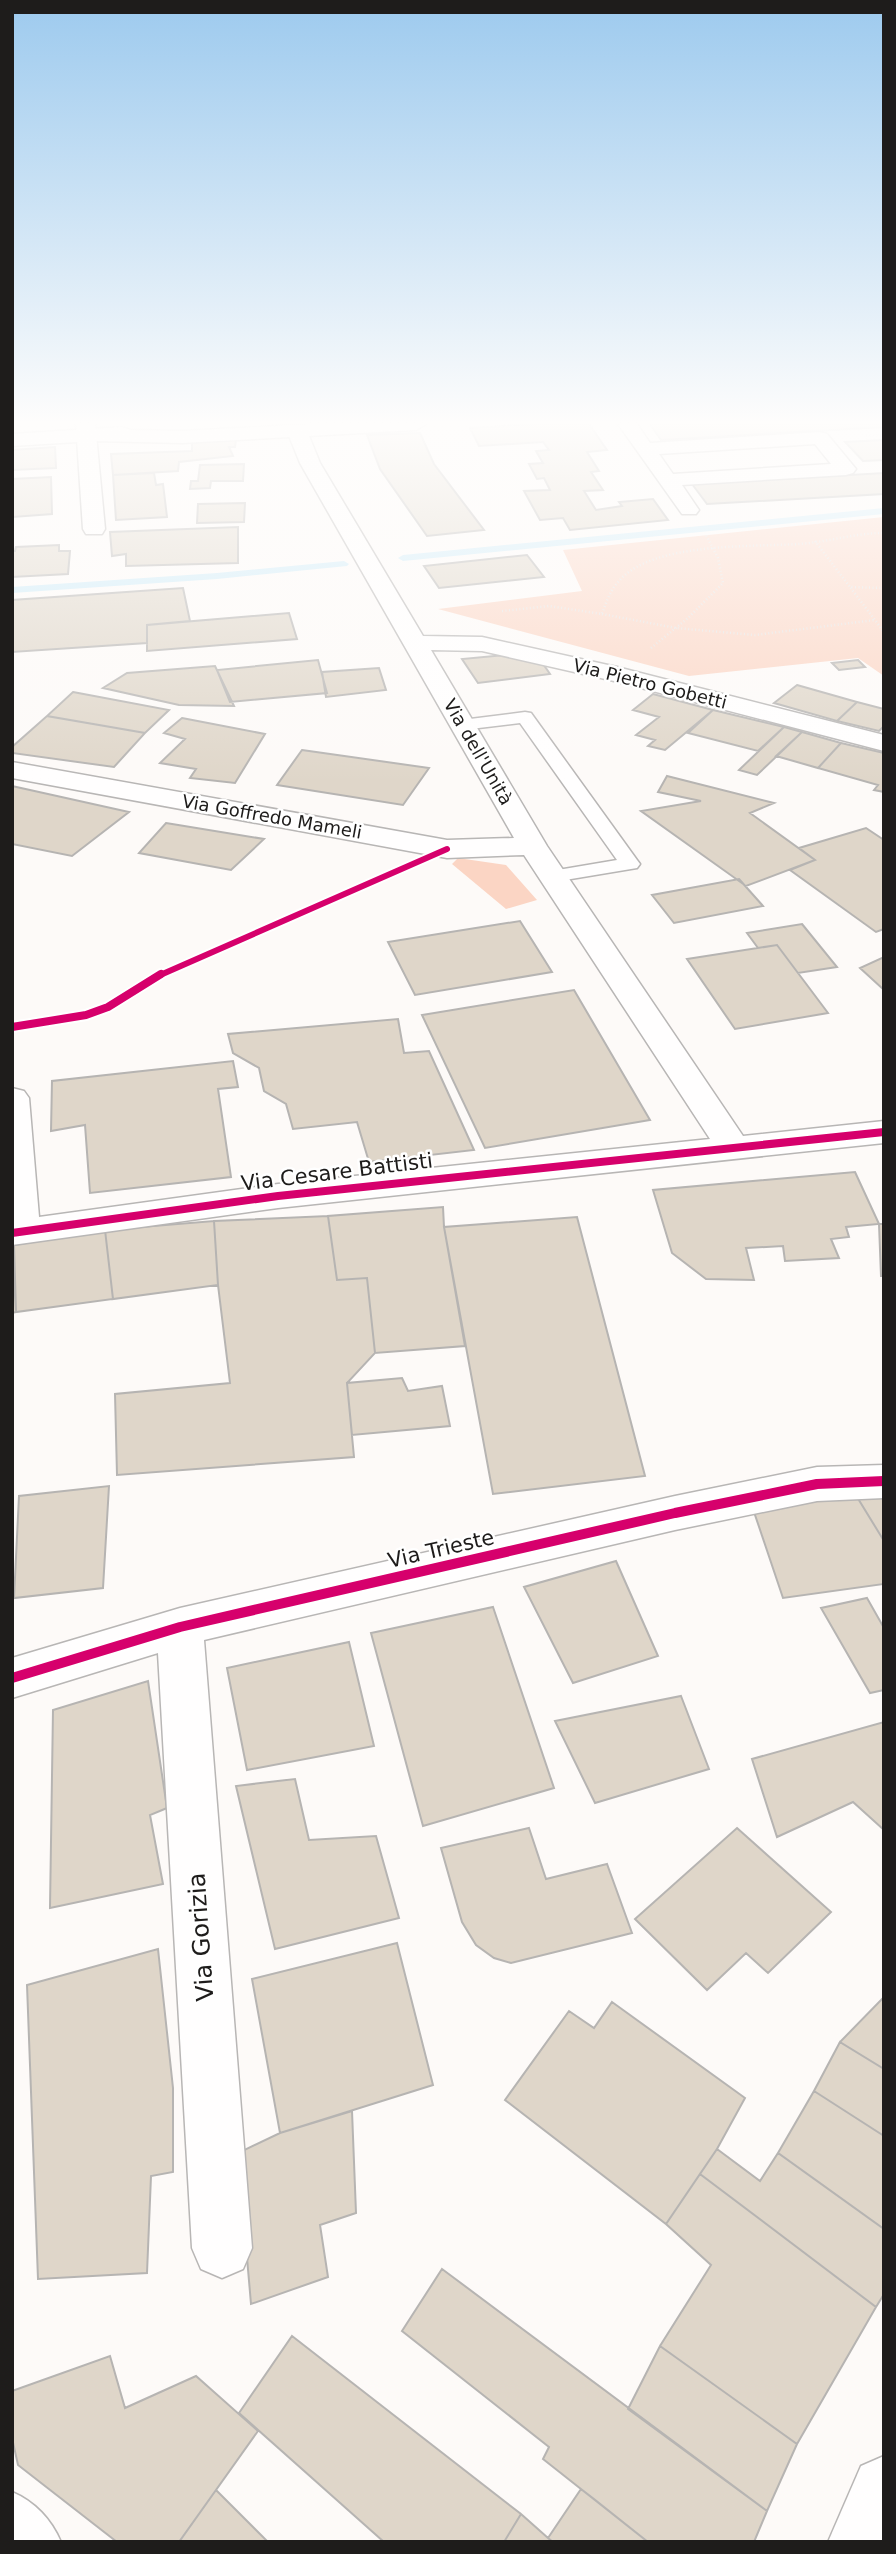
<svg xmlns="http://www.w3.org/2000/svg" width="896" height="2554" font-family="'DejaVu Sans',sans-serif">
<rect width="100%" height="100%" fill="#fdfaf8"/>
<path fill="#fbd5c4" d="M884,517V676L858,658L689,676L438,609L582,591L563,550Z
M458,858L506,865L537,900L506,909L452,864Z"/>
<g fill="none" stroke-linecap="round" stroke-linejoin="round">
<path fill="#cdebf8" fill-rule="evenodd" d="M884,508V514L403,561L398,558L403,555Z
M344,561L349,564L347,566L217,579L12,593V587L217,573Z"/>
</g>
<path fill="#dfd6c9" stroke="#b6b4b2" stroke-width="2" d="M537,424H589L607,450L587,452L599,471L591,472L603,490L584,491L596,510L622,506L619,502L653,499L668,520L570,530L563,518L540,520L524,491L550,490L544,478L537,479L529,464L543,463L536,451L549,450L543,442L479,446L470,428Z
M650,424H884V427L661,440Z
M420,433L434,464L484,530L427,536L380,469L367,435Z
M236,438L235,447H229L233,456L179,462L178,471L113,475L111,454L192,451V440Z
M884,440V460L863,461L845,442Z
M55,447L56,468L12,470V450Z
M244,464L243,481H211L210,488L190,489L191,481H198L200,465Z
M154,473L156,485L163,484L167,517L116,520L113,475Z
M884,473V494L707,504L692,484Z
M51,477L52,514L13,517L12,479Z
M245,503L244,522L197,523L198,504Z
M238,527V563L126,566V554L112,556L110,532Z
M59,545V551H70L68,574L12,577V551H15L16,547Z
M527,555L544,577L439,588L424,566Z
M183,588L190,621L147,625V643L12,652V600Z
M289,613L297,639L147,651V625Z
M505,655L541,661L550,674L478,683L462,659Z
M318,660L327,693L230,702L217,670Z
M858,660L865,667L839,670L832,663Z
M215,666L234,706L179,705L103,688L127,673Z
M379,668L386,690L326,697L322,672Z
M797,685L857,702L837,721L774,703Z
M73,692L169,710L145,733L47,716Z
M653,694L713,710L665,750L648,746L655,740L636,735L659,717L633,710Z
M857,702L884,709V726L879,731L837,721Z
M713,710L784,727L758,751L688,733Z
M47,716L145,733L114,767L12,753V747Z
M182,718L265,734L235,783L190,778L196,769L160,763L185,739L164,733Z
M784,727L802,732L757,775L739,770Z
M802,732L841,743L818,768L776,756Z
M841,743L884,753V792L874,790L878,785L818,768Z
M302,750L429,768L403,805L277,785Z
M667,776L774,803L750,813L815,860L746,886L641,811L701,801L658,792Z
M12,786L129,812L72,856L12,844Z
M166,823L264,839L231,870L139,853Z
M866,828L884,840V929L876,932L790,870L815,860L799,848Z
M739,879L763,906L674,923L652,895Z
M520,921L552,972L415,995L388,942Z
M802,924L837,967L798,973L777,945L758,948L747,933Z
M777,945L828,1013L735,1029L687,959Z
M884,957V990L860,968Z
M574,990L650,1120L485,1148L422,1015Z
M398,1019L404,1053L429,1051L474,1150L369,1162L357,1122L293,1129L286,1104L264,1091L259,1068L233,1053L228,1034Z
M233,1061L238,1087L218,1089L231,1177L90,1193L85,1125L51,1131L52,1081Z
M855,1172L879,1224L846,1227L849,1237L831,1239L839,1258L785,1261L783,1246L746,1248L754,1280L706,1279L672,1253L653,1190Z
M443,1207L444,1227L465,1346L375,1353L367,1278L337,1280L328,1216Z
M328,1216L337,1280L367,1278L375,1353L347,1383L354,1457L117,1475L115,1394L230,1383L218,1285L214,1221Z
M577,1217L645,1476L493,1494L444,1227Z
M214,1221L218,1285L113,1299L105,1230Z
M879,1224H884V1276H881Z
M105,1230L113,1299L16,1312L14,1245Z
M12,1245L16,1312L12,1313Z
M402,1378L408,1391L442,1386L450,1426L352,1435L347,1383Z
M109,1486L103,1588L14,1598L19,1496Z
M854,1492L884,1493V1541Z
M854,1492L884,1541V1584L783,1598L751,1503Z
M616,1561L658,1656L573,1683L524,1587Z
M867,1598L884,1628V1690L870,1693L821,1608Z
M493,1607L554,1788L423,1826L371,1633Z
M349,1642L374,1746L247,1770L227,1668Z
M148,1681L167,1808L150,1815L163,1884L50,1908L53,1710Z
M681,1696L709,1769L595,1803L555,1721Z
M884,1722V1830L853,1802L777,1837L752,1759Z
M295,1779L309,1840L376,1836L399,1918L275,1949L236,1786Z
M529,1828L546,1879L607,1864L632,1933L511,1963L494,1958L476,1945L462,1922L441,1848Z
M737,1828L831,1912L768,1973L746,1953L707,1990L635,1919Z
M397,1943L433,2085L280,2133L252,1979Z
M158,1949L173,2088V2172L151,2176L147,2273L38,2279L27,1985Z
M884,1997V2069L840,2042Z
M612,2002L745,2098L717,2149L666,2224L505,2100L569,2011L594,2028Z
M840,2042L884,2069V2136L814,2091Z
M814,2091L884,2136V2229L778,2153Z
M352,2111L356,2213L320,2225L328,2277L251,2304L238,2153L280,2133Z
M717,2149L760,2181L778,2153L884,2229V2294L876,2307L700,2174Z
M700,2174L876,2307L797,2444L660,2346L711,2265L666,2224Z
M442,2269L767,2511L754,2542H648L543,2459L549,2447L402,2331Z
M292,2336L521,2514L504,2542H384L239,2413Z
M660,2346L797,2444L767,2511L628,2409Z
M110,2356L125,2408L196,2376L258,2431L179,2542H117L18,2465L12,2438V2391Z
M581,2489L594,2499L648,2542H553L548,2538Z
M216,2490L268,2542H179Z
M521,2514L548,2538L553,2542H504Z"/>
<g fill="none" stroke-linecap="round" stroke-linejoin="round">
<defs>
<path id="service" d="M525,712L531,713L637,860L640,864L637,868L553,882L546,880L543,876L546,872L617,860L520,723L462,730L453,725L462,720Z
M12,2492C35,2502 51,2519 61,2542H12Z"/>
<path id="minor" d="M76,424H95L105,529L102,534H86L83,529Z
M618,424H637L650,443L820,432L827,434L856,469L853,473L846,475L682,485L699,510L696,514H682ZM815,444L831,464L673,474L659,454Z
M297,425L307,431L320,463L423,636L482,637L617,667L884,735V751L614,681L482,651L431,650L547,846L743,1136L884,1121V1143L278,1208L12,1245V1088L24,1091L29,1098L39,1217L278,1184L710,1139L524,855L447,858L12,778V762L447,840L514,838L300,463L287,431Z
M884,1465V1498L817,1501L675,1530L204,1640L252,2248L243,2269L222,2278L201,2269L192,2248L158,1653L12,1698V1658L180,1608L675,1496L817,1467Z"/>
<path id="tertiary" d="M884,2456V2542H828L861,2466Z"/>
<path id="primary" d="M313,424H426L416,430L182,443L94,441L12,446V434L122,427L130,430L182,431Z"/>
</defs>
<use href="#service" stroke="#b8b6b5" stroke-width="3"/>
<use href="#minor" stroke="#b8b6b5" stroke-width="3"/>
<use href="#tertiary" stroke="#b8b6b5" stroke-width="3"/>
<use href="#primary" stroke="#b8b6b5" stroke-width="3"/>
<path stroke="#e6e5e4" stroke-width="2.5" stroke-dasharray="1 2.5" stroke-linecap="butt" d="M866,436L884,435
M815,541L850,587
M884,588L850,587L884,632
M502,611L549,606L602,614C606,603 610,590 619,581C652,542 752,547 799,544C828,542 855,533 884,533
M602,614L676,628L755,635L875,620
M651,648L688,618L723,583L718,558L706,535"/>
<use href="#service" fill="#fffefe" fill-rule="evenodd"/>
<use href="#minor" fill="#fffefe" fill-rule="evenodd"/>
<use href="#tertiary" fill="#fffefe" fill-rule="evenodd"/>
<use href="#primary" fill="#fffefe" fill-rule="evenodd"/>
<defs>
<path id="cycleway-far2" d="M158,976L447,849"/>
<path id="cycleway-far1" d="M12,1027L86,1015L108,1007L161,974
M12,1233L278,1196L884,1132"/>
<path id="cycleway" d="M12,1678L180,1627L675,1513L817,1484L884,1481"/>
</defs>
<use href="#cycleway-far2" stroke="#fff" stroke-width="10"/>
<use href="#cycleway-far1" stroke="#fff" stroke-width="12"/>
<use href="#cycleway" stroke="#fff" stroke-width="15"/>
<use href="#cycleway-far2" stroke="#d6006c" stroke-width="6"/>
<use href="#cycleway-far1" stroke="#d6006c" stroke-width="8"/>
<use href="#cycleway" stroke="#d6006c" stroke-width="10"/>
</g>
<linearGradient id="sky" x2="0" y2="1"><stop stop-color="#9dcaee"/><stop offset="0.54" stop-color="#fefdfc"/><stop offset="1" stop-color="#fefdfc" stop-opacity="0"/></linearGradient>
<rect width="896" height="782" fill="url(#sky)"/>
<g text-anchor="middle" stroke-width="5" stroke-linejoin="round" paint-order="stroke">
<g font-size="18" fill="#1e1c1b" stroke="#fff">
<text transform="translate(650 684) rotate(14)" y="6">Via Pietro Gobetti</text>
<text transform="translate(478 752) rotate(60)" y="6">Via dell'Unità</text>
<text transform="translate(272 817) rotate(10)" y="6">Via Goffredo Mameli</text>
</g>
<g font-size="21" fill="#1e1c1b" stroke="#fff">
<text transform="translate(337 1172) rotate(-7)" y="7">Via Cesare Battisti</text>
<text transform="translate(441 1549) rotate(-13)" y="7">Via Trieste</text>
</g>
<g font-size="24" fill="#1e1c1b" stroke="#fff">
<text transform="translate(201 1937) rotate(-94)" y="8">Via Gorizia</text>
</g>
</g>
<rect width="896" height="2554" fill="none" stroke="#1e1c1b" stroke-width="28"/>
</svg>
